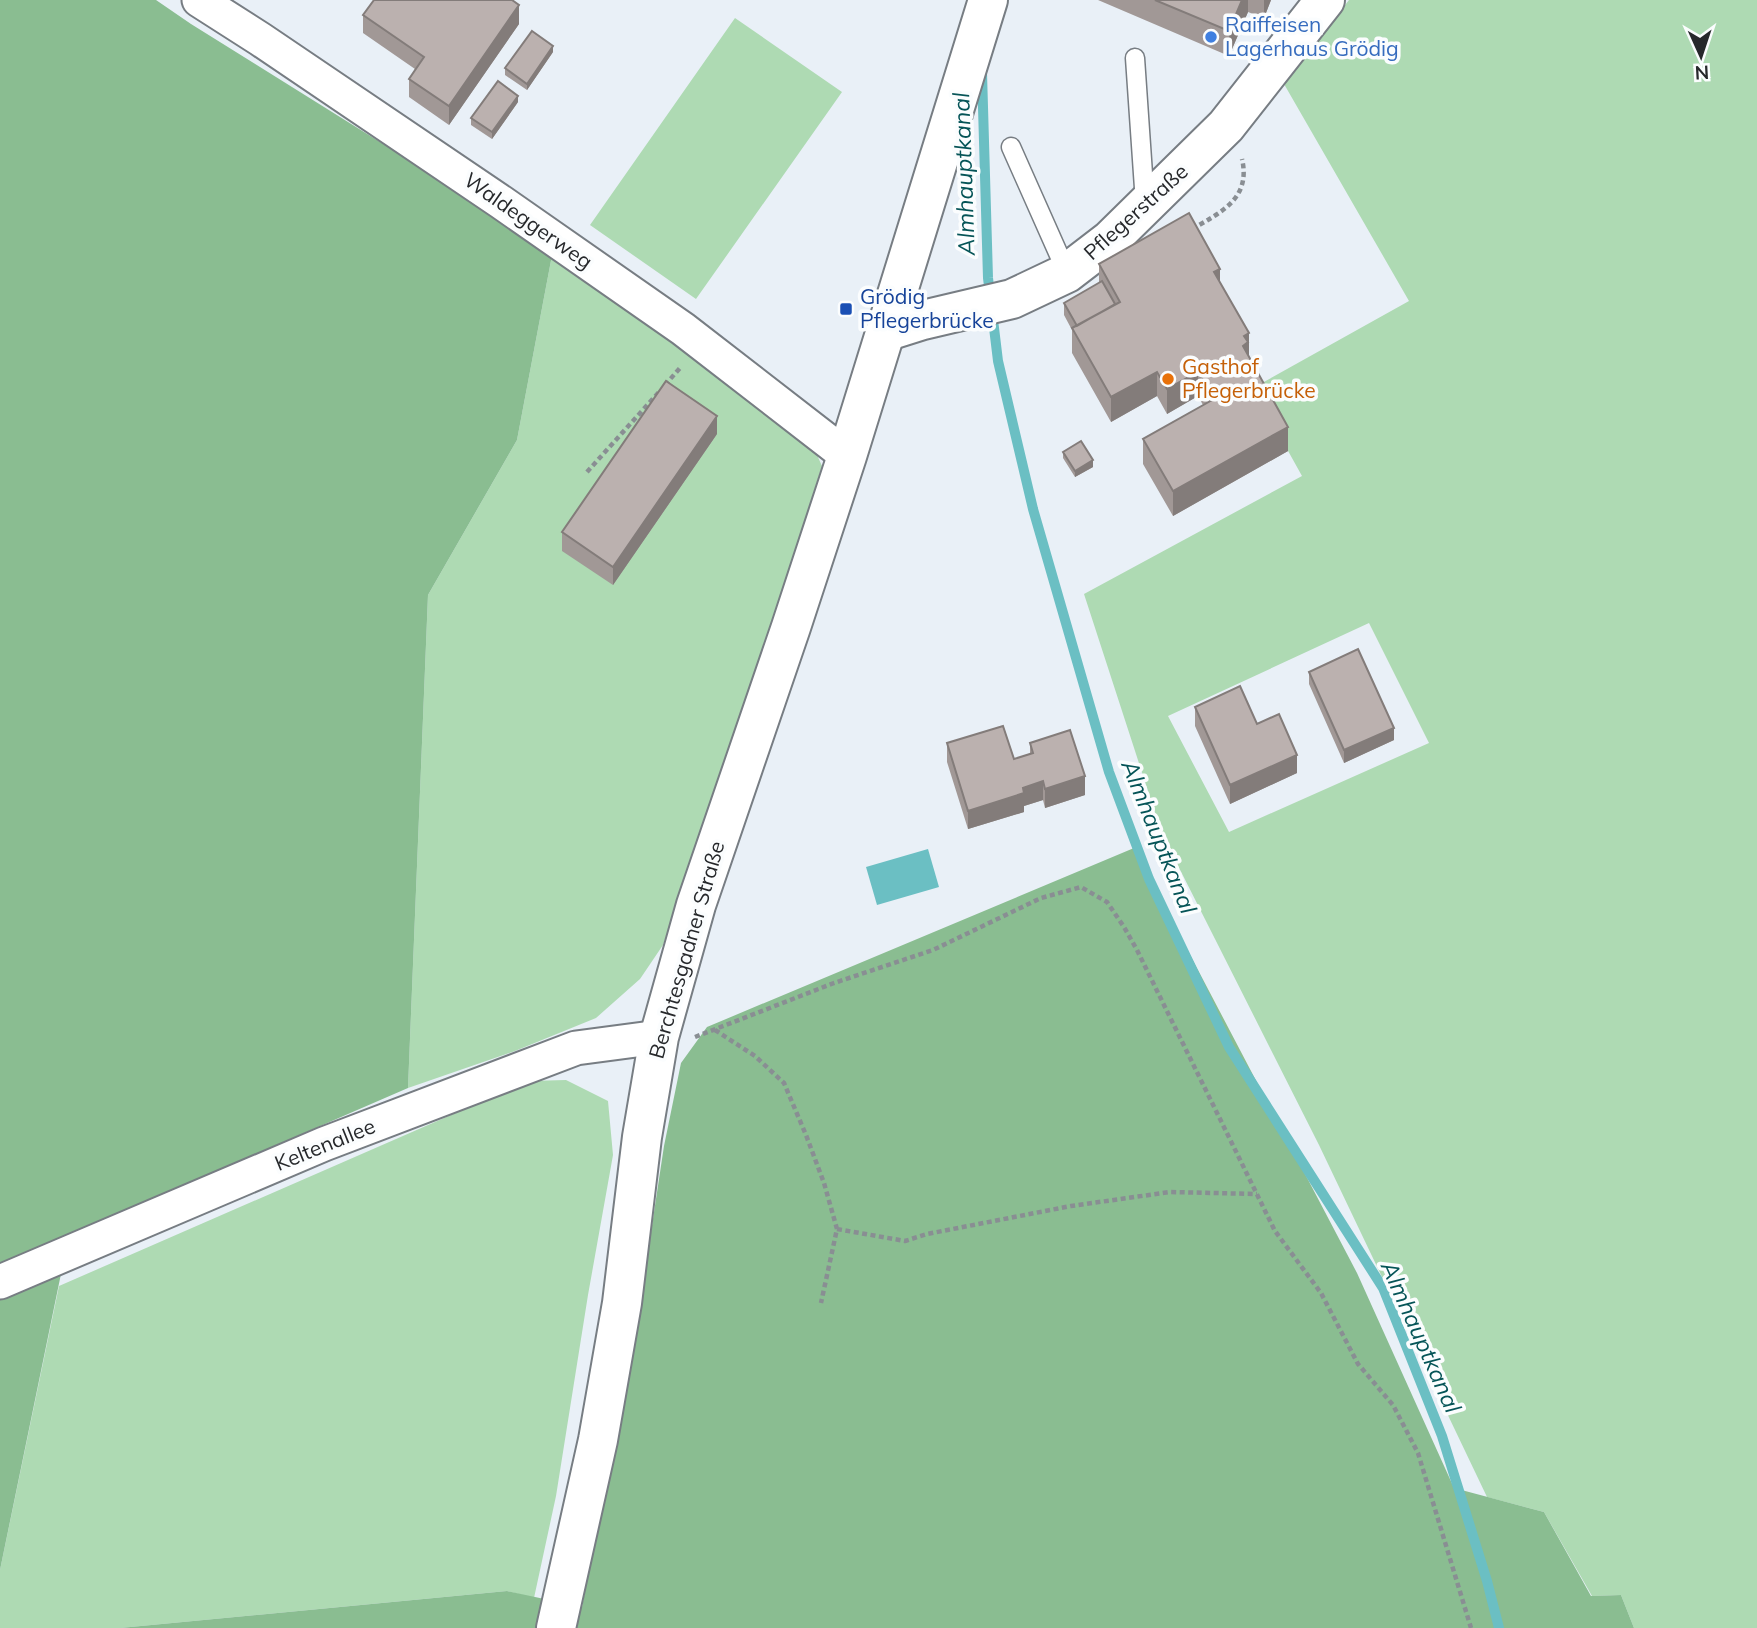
<svg xmlns="http://www.w3.org/2000/svg" width="1757" height="1628" font-family="Mulish,sans-serif">
<rect width="100%" height="100%" fill="#e9f0f7"/>
<path fill="#aedab3" fill-rule="evenodd" d="M1349,0H1757V1628H1634L1621,1595L1592,1596L1544,1512L1487,1497L1319,1145L1162,834L1084,594L1302,476L1253,388L1409,301L1284,84ZM1369,623L1429,743L1229,832L1168,716Z
M735,18L842,92L696,299L590,225Z
M553,250L807,433L822,466L769,633L663,945L640,979L596,1018L515,1051L408,1088L428,595L517,440Z
M566,1080L608,1101L613,1155L588,1295L556,1496L534,1598L507,1591L120,1628H0V1570L59,1286L529,1081Z"/>
<path fill="#8abd91" d="M0,0H156L191,24L553,250L517,440L428,595L408,1088L69,1235L0,1570Z
M1134,848L1357,1273L1454,1488L1544,1512L1591,1596L1621,1595L1634,1628H120L507,1591L582,1607L640,1305L664,1146L681,1063L707,1027Z"/>
<path fill="#6bbfc3" d="M928,849L939,887L877,905L866,867Z"/>
<g fill="none" stroke-linecap="round" stroke-linejoin="round">
<path stroke="#6bbfc3" stroke-width="10" d="M982,73L988,278L998,361L1033,509L1109,772L1149,879L1229,1047L1383,1288L1442,1436L1487,1581L1499,1628"/>
<defs>
<path id="service" d="M1135,58L1145,203
M1011,147L1067,273"/>
<path id="minor" d="M199,0L260,39L501,202L683,329L847,456
M0,1282L324,1144L576,1048L659,1037"/>
<path id="tertiary" d="M885,332L923,320L1012,299L1067,273L1110,240L1226,126L1325,0"/>
<path id="secondary" d="M556,1628L598,1440L622,1303L642,1137L659,1037L696,905L791,627L847,456L988,0"/>
</defs>
<use href="#service" stroke="#777d83" stroke-width="21"/>
<use href="#minor" stroke="#777d83" stroke-width="37"/>
<use href="#tertiary" stroke="#777d83" stroke-width="42"/>
<use href="#secondary" stroke="#777d83" stroke-width="42"/>
<path stroke="#898e93" stroke-width="4.5" stroke-dasharray="5 3.5" stroke-linecap="butt" d="M1192,229C1222,212 1251,198 1242,159
M665,385L680,368
M587,472L659,392
M715,1030L755,1056L784,1083L806,1135L824,1183L837,1229L821,1303
M695,1037L834,983L933,950L1041,898L1081,887L1107,902L1124,927L1137,950L1275,1231L1321,1293L1358,1364L1393,1405L1418,1453L1471,1628
M837,1229L905,1241L927,1234L1071,1206L1170,1192L1257,1194"/>
<use href="#service" stroke="#fff" stroke-width="18"/>
<use href="#minor" stroke="#fff" stroke-width="33"/>
<use href="#tertiary" stroke="#fff" stroke-width="38"/>
<use href="#secondary" stroke="#fff" stroke-width="38"/>
</g>
<path fill="#a19896" d="M1098,0H1271L1264,18L1248,12L1229,56Z
M363,15L519,24L449,125L409,97V79L415,69L363,33Z
M553,52L527,90L505,75V68Z
M518,102L492,139L471,125V118Z
M1099,264L1220,282L1249,357L1288,451L1173,516L1143,464V439L1203,405L1198,396L1167,414L1157,396L1111,422L1072,353V330L1064,315V303L1099,283Z
M717,434L613,585L562,551V532Z
M1063,452L1093,467L1075,477L1063,458Z
M1309,672L1394,740L1344,763L1309,684Z
M1195,707L1257,724L1297,773L1230,804L1195,726Z
M947,743L1014,759L1030,754V743L1085,795L1045,808L1043,800L1024,806V812L968,829L947,762Z"/>
<path fill="#837c7a" d="M1242,0H1248V12L1229,56V31Z
M1264,0H1271L1264,18Z
M519,5V24L449,125V106Z
M553,46V52L527,90V84Z
M518,96V102L492,139V132Z
M1220,269V293L1214,272Z
M1249,333V357L1243,346L1244,336Z
M1157,372V396L1111,422V397Z
M1198,372V396L1167,414V389Z
M717,416V434L613,585V567Z
M1288,427V451L1173,516V491Z
M1093,460V467L1075,477V471Z
M1394,728V740L1344,763V750Z
M1297,755V773L1230,804V785Z
M1085,776V795L1045,808V789Z
M1043,781V800L1024,806V812L968,829V811L1023,788Z"/>
<path fill="#bbb1af" stroke="#837c7a" stroke-width="2" d="M374,0H512L519,5L449,106L409,79L424,57L363,15Z
M1155,0H1242L1229,31Z
M532,31L553,46L527,84L505,68Z
M498,81L518,96L492,132L471,118Z
M1189,213L1220,269L1214,272L1249,333L1244,336L1248,342L1243,346L1288,427L1173,491L1143,439L1214,399L1198,372L1167,389L1157,372L1111,397L1072,328L1120,302L1099,264Z
M1102,281L1115,304L1077,326L1064,303Z
M666,381L717,416L613,567L562,532Z
M1081,441L1093,460L1075,471L1063,452Z
M1358,649L1394,728L1344,750L1309,672Z
M1240,686L1257,724L1279,714L1297,755L1230,785L1195,707Z
M1003,726L1014,759L1033,753L1030,743L1070,730L1085,776L1045,789L1043,781L1023,788L1024,793L968,811L947,743Z"/>
<circle fill="#3f7fe0" stroke="#fbfdfe" stroke-width="2.5" cx="1211" cy="37" r="7"/>
<rect fill="#1a4fb4" stroke="#fbfdfe" stroke-width="2.5" x="839" y="302" width="14" height="14" rx="3.5"/>
<circle fill="#e8710a" stroke="#fbfdfe" stroke-width="2.5" cx="1168" cy="379" r="7"/>
<g text-anchor="middle" stroke-width="7" stroke-linejoin="round" paint-order="stroke">
<g font-size="21" fill="#366cbe" stroke="#fbfdfe" text-anchor="start">
<text x="1225" y="32">Raiffeisen<tspan x="1225" dy="24">Lagerhaus Grödig</tspan></text>
</g>
<g font-size="21" fill="#26282b" stroke="#fbfdfe">
<text transform="translate(1136 212) rotate(-42)" y="7">Pflegerstraße</text>
<text transform="translate(528 221) rotate(35)" y="7">Waldeggerweg</text>
<text transform="translate(687 950) rotate(-74)" y="7">Berchtesgadner Straße</text>
<text transform="translate(325 1145) rotate(-22)" y="7">Keltenallee</text>
</g>
<g font-size="21" fill="#164399" stroke="#fbfdfe" text-anchor="start">
<text x="860" y="304">Grödig<tspan x="860" dy="24">Pflegerbrücke</tspan></text>
</g>
<g font-size="21" fill="#c56008" stroke="#fbfdfe" text-anchor="start">
<text x="1182" y="374">Gasthof<tspan x="1182" dy="24">Pflegerbrücke</tspan></text>
</g>
<g font-size="23" font-style="italic" fill="#055457" stroke="#fbfdfe">
<text transform="translate(964 174) rotate(-92)" y="8">Almhauptkanal</text>
<text transform="translate(1159 837) rotate(68)" y="8">Almhauptkanal</text>
<text transform="translate(1421 1337) rotate(66)" y="8">Almhauptkanal</text>
</g>
</g>
<g transform="translate(1701 56) rotate(177)" stroke="#fbfdfe" stroke-width="5" paint-order="stroke">
<path d="M0-5L12 26L0 18L-12 26Z" fill="#26282b"/>
<text y="-10" font-size="19" font-weight="bold" text-anchor="middle" fill="#26282b">N</text>
</g>
</svg>
